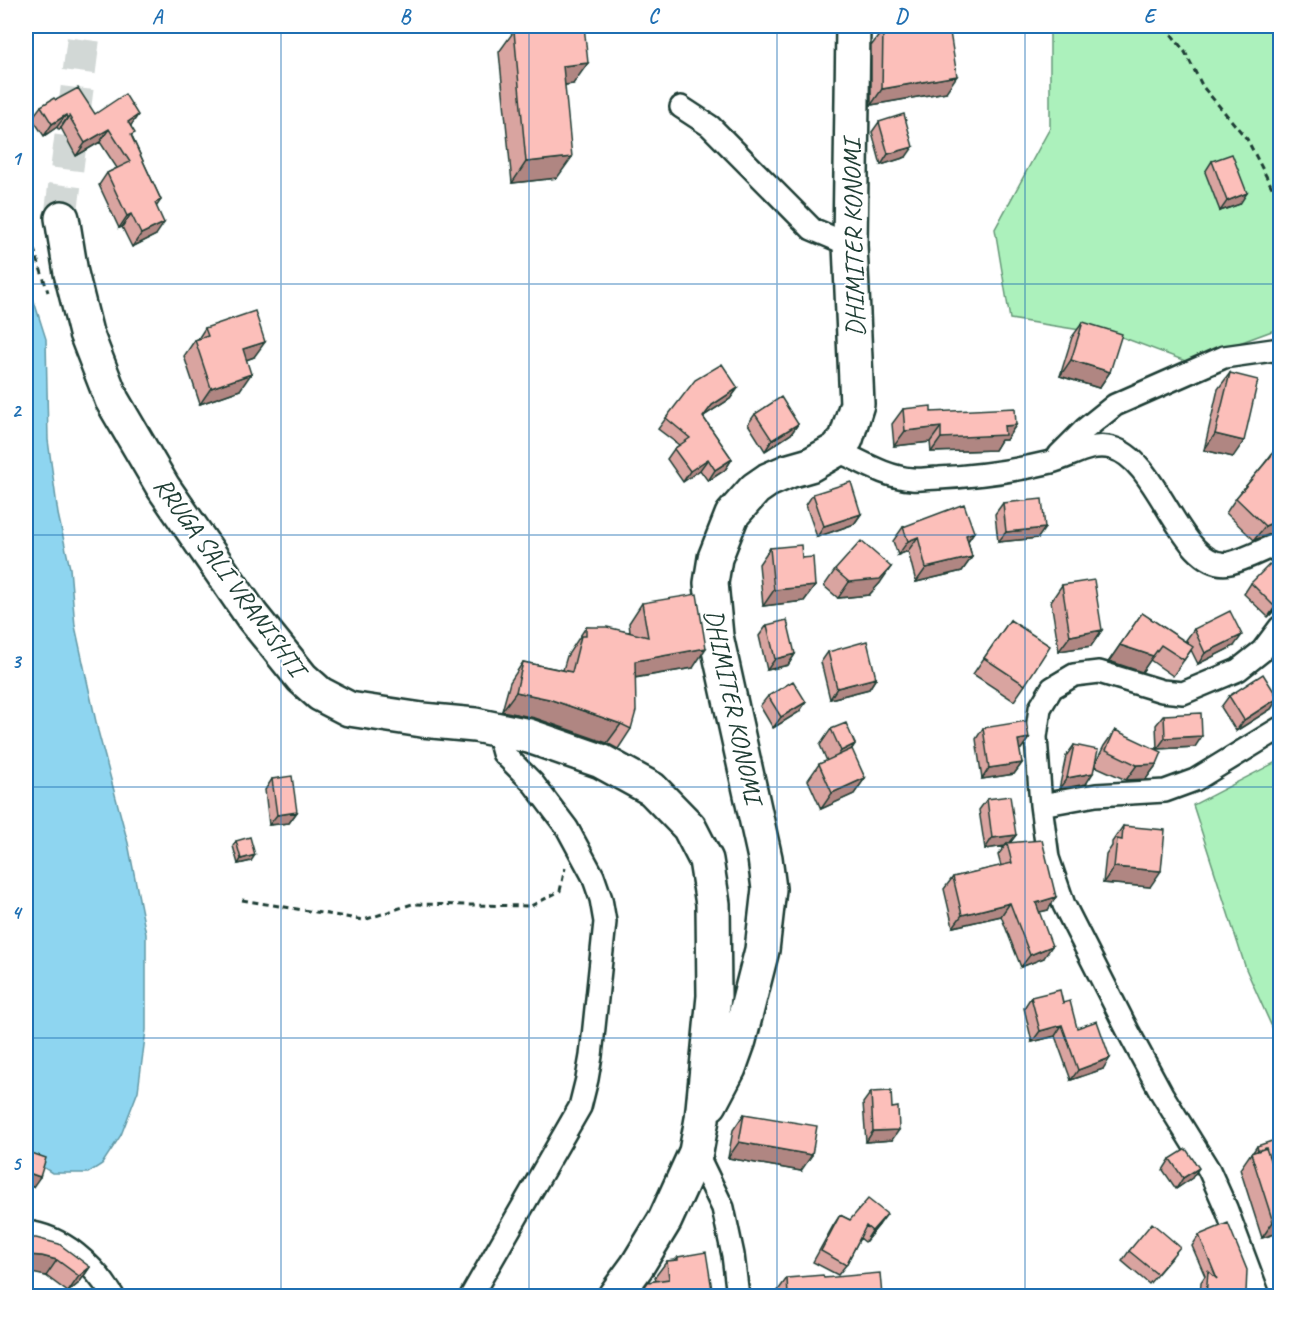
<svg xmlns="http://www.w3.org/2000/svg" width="1306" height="1322" font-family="Caveat,sans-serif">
<rect width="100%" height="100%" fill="#fff"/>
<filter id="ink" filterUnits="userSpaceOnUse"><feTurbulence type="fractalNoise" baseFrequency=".0167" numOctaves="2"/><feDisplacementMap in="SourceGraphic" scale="12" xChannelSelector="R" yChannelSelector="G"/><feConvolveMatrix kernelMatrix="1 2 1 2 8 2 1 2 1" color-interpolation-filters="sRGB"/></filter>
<g filter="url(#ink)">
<path fill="#acf1bc" stroke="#669778" stroke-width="1.5" d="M1050,26H1268L1280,38V328L1188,362L1119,336L1010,319L995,229L1050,128Z
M1280,760V1045L1246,969L1193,805Z"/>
<path fill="#8ed5f0" stroke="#6298a5" stroke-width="1.5" d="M26,276L46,339L48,440L58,514L70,568L75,626L98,731L128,843L146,934V1030L138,1091L121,1135L102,1164L88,1173H52L26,1156Z"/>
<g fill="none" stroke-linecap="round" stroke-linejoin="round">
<path stroke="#d2d8d6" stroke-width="33" stroke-dasharray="33 16" stroke-linecap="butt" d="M62,218V207L85,26"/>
<defs>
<path id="minor" d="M681,107L710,126L812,229L850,245
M836,450C859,460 885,477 912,479C920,480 930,478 939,478C976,476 1014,471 1051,462C1071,457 1090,442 1112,448C1160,460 1181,573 1230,563C1247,559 1264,549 1280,543
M1059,455L1085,429L1115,405L1224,357L1280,349
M1041,805L1096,795L1165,791L1195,780L1280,728
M696,1152L723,1208L733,1255L738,1296
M26,1232C63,1236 94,1265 113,1296
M471,1296L580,1107L587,1079L591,1056L605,922L601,899L593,876L567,828L533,783L503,753L500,742L502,730
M1259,1296L1226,1208L1209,1170L1162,1094L1128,1031L1064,905L1048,858L1041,805L1036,737L1040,708L1052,688L1074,675L1099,672L1162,691L1183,693L1238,670L1262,651L1280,627"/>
<path id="primary" d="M62,218L71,273L86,333L112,400L163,487L252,616L302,678L320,694L349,709L422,720L475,725L529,736L601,761L652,789L689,827L706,860L713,904L714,996L702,1119L696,1152L665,1220L637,1266L615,1296
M710,1104L729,1068L739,1040L762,950L769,889L765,858L716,636L711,583L715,558L732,515L755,489L768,480L789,471L810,465L836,450L846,439L857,404L850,245L853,26"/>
</defs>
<use href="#minor" stroke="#1f3d34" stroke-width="26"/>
<use href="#primary" stroke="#1f3d34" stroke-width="38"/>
<path stroke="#1f3d34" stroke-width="3" stroke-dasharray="6 4.5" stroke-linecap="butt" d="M1165,26L1185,52L1203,87L1247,139L1280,203
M26,229L30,237L48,292
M242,900L364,920L412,904L531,906L560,891L565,868"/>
<use href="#minor" stroke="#fff" stroke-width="21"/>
<use href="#primary" stroke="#fff" stroke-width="33"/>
</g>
<path fill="#d9a4a0" stroke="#1f3d34" stroke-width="1.5" d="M883,30L946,92L871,105V46Z
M514,31L573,84L565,85L557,178L512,183L499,52Z
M56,100L131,126L132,137L161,200L156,207V235L132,247L122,227L119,228L99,185L107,173L117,168L100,142L76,156L61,128L59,130L57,127L44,136L32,118L41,106Z
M879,122L906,157L881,165L872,132Z
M1212,161L1240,204L1220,211L1205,172Z
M1083,322L1110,372L1099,388L1060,376L1072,337Z
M205,328L254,357L246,360L240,390L200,404L184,356L195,340L198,339Z
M1230,373L1233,457L1204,450L1218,389Z
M738,388L730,399L705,415L703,417L732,459L725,470L708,481L700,470L683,482L667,459L674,449L679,445L658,429L666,418Z
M903,409L931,412L1016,425L1006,440H1001L995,450L931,452L930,442L894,446L892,424Z
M755,414L798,424L791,434L765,451L748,424Z
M1281,442V529L1279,531L1254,540L1226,513L1236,498L1264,464Z
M813,494L861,514L854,524L817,537L806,505Z
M1003,503L1038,538L998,542L995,514Z
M903,527L974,532L968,541L972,557L962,571L916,582L908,551L898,555L893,541Z
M770,548L802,558L815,586L804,601L763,606L759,564Z
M1281,569V604L1268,617L1244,594L1251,583Z
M835,570L880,583L869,595L838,598L824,586Z
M1062,585L1102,630L1091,646L1059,651L1051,601Z
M642,603L693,668L635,678L631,729L618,749L607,743L535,718L502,711L510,682L523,662L563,670L567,656L586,627L630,632L629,623Z
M1142,613L1189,644L1186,640L1194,629L1234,646L1198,664L1191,650L1173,676L1150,660L1142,672L1109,661Z
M1010,620L1025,685L1014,701L973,674Z
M767,625L795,654L788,665L767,670L759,636Z
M828,652L876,678L869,689L830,699L821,662Z
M768,696L806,702L799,712L773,728L760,706Z
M1229,696L1278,698L1271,709L1236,731L1221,707Z
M1164,715L1195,747L1157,749L1156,725Z
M983,728L1029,738L1021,749H1019L1022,763L1014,774L982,779L976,739Z
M831,729L855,744L851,750L865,778L854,794L821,809L808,780L819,764L827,761L820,745Z
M1115,730L1157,764L1146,779L1126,780L1095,766L1086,784L1059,789L1066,756L1074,745L1095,764L1104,746Z
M272,779L297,812L289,823L269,825L265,790Z
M987,799L1016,835L1010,843L1048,910L1039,912L1044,958L1021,967L1001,916L953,927L944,889L953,877L1001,866L998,855L1005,846L985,849L979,810Z
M1123,826L1150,887L1103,883L1106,855L1112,846V842Z
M236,841L251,861L238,864L233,846Z
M1031,997L1063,1003L1077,1028L1103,1069L1071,1080L1055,1036L1032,1042L1024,1008Z
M871,1092L892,1140L866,1142L863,1103Z
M744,1114L801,1171L728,1158L733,1130Z
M1257,1146L1276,1159L1270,1161L1276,1178L1281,1176V1232L1262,1238L1240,1169L1251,1153L1253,1152Z
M1170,1159L1192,1178L1176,1189L1163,1170Z
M840,1215L850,1220L879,1225L865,1242L860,1238L846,1265L838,1275L813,1262L833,1226Z
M1199,1235L1243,1296H1200L1201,1282L1205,1276L1192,1246Z
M26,1238L90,1267L79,1283L68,1292L46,1276L31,1272Z
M1129,1251L1172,1257L1149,1284L1122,1261Z
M678,1257L713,1296H638L648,1282L656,1281L655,1277L667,1261L675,1260Z
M787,1278H824L882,1296H774Z"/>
<path fill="#b08682" stroke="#1f3d34" stroke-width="1.5" d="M588,63L573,84L548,87L563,66Z
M957,76L946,92L871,105L882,89Z
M66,115L57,127L44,136L52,124Z
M138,115L130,127L128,122Z
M69,116L61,128L59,130L67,118Z
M109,129L100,142L76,156L85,143Z
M913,147L906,157L881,165L888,154Z
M572,157L557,178L512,183L526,162Z
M1247,193L1240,204L1220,211L1227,201Z
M131,214L122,227L119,228L127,216Z
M164,223L156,235L132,247L141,234Z
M265,342L254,357L232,365L243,349Z
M1071,360L1110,372L1099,388L1060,376Z
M251,374L240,390L200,404L211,388Z
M738,388L730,399L705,415L695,427L712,405Z
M798,424L791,434L765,451L772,440Z
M1016,425L1006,440H1001L995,450L931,452L941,438L1004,426Z
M941,427L930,442L894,446L905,431Z
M1215,434L1244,441L1233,457L1204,450Z
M708,459L700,470L683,482L690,471Z
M732,459L725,470L708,481L715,470Z
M861,514L854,524L817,537L824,526Z
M1281,519V529L1279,531L1254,540L1265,526Z
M1045,528L1038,538L998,542L1006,532Z
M974,532L964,546L966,535Z
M918,537L908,551L898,555L908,541Z
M972,557L962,571L916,582L926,568Z
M891,567L880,583L869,595L838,598L849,582Z
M815,586L804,601L763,606L774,590Z
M1281,601V604L1268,617L1275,607Z
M1102,630L1091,646L1059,651L1070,636Z
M1242,635L1234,646L1198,664L1205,653Z
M1120,645L1153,656L1142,672L1109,661Z
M706,648L693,668L621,680L635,661Z
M795,654L788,665L767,670L775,659Z
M876,678L869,689L830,699L837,688Z
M516,692L549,699L621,724L607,743L535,718L502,711Z
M1278,698L1271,709L1236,731L1244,720Z
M806,702L799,712L773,728L781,717Z
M1202,736L1195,747L1157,749L1165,738Z
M1029,738L1021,749L1011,750L1018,740Z
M855,744L844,760L830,767L841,751Z
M1022,763L1014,774L982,779L989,768Z
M1157,764L1146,779L1126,780L1137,765Z
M1093,773L1086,784L1059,789L1067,778Z
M865,778L854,794L821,809L832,793Z
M297,812L289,823L269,825L277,815Z
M1016,835L1008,845L1007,843L1005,846L985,849L992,838Z
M255,855L251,861L238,864L241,859Z
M1114,867L1161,871L1150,887L1103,883Z
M1056,897L1048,910L1027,915L1036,903Z
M1010,903L1001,916L953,927L962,915Z
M1052,946L1044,958L1021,967L1030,955Z
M1062,1025L1055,1036L1032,1042L1040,1031Z
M1110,1058L1103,1069L1071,1080L1078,1070Z
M899,1130L892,1140L866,1142L873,1131Z
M739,1142L812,1155L801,1171L728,1158Z
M1280,1153L1276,1159L1258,1165L1262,1160Z
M1199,1168L1192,1178L1176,1189L1183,1178Z
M26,1172L40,1177L33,1187L26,1185Z
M887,1214L879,1225L865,1242L872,1231Z
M1281,1220V1232L1262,1238L1273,1222Z
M28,1255L42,1256L57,1260L46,1276L26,1272V1256Z
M90,1267L79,1283L68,1292L79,1276Z
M1228,1292L1246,1293L1243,1296H1225Z"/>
<path fill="#fcbfba" stroke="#1f3d34" stroke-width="1.5" d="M569,26H584L588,63L563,66L572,157L526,162L514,31Z
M909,26H949L957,76L882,89L883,30Z
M78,88L95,114L125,94L138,115L128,122L135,133L131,135L161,200L155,203L164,223L141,234L131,214L127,216L107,173L130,162L109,129L85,143L69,116L67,118L66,115L52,124L41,106L54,98L56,100Z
M904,114L913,147L888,154L879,122Z
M1232,154L1247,193L1227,201L1212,161Z
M255,311L265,342L243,349L251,374L211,388L195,340L208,336L205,328Z
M1083,322L1122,334L1110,372L1071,360Z
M722,364L738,388L712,405L703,417L732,459L715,470L708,459L690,471L674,449L690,438L666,418L695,380Z
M1230,373L1258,380L1244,441L1215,434Z
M781,397L798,424L772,440L755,414Z
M931,406V412L1015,408L1016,425L1004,426L1005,435L941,438V427L905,431L903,409Z
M1281,442V519L1265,526L1236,498L1276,450H1274Z
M851,482L861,514L824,526L813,494Z
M1042,499L1045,528L1006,532L1003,503Z
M964,504L974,532L966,535L972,557L926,568L918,537L908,541L903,527Z
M861,541L891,567L880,579L849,582L835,570Z
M801,545L802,558L813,557L815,586L774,590L770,548Z
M1273,561L1281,569V601L1275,607L1251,583Z
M1094,580L1102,630L1070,636L1062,585Z
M697,594L706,648L635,661L636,711L631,729L621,724L549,699L516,692L523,662L572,672L581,636H586V627H607L648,637L642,603Z
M1230,611L1242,635L1205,653L1194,629Z
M1142,613L1193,647L1184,660L1161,645L1153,656L1120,645Z
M787,620L795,654L775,659L767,625Z
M1010,620L1050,646L1025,685L984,658Z
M867,641L876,678L837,688L828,652Z
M1263,674L1278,698L1244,720L1229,696Z
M793,681L806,702L781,717L768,696Z
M1201,713L1202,736L1165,738L1164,715Z
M1026,721L1029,738L1018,740L1022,763L989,768L983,728Z
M846,723L855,744L841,751L831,729Z
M1115,730L1162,752L1157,764L1137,765L1106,750Z
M1074,745L1098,750L1093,773L1067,778Z
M852,749L865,778L832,793L819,764Z
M292,776L297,812L277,815L272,779Z
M1010,796L1016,835L992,838L987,799Z
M1123,826L1165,830L1161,871L1114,867L1117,839L1122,840Z
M250,837L255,855L241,859L236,841Z
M1042,840L1056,897L1036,903L1052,946L1030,955L1010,903L962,915L953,877L1012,863L1007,843Z
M1060,990L1063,1003L1070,1001L1077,1028L1097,1021L1110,1058L1078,1070L1062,1025L1040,1031L1031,997Z
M891,1091L892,1108L898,1107L899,1130L873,1131L871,1092Z
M744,1114L817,1126L812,1155L739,1142Z
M1275,1140L1280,1153L1269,1157L1266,1148L1258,1151L1257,1146Z
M1266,1148L1276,1178L1281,1176V1220L1273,1222L1251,1153Z
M1186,1149L1199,1168L1183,1178L1170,1159Z
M26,1151L46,1158L40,1177L26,1172Z
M868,1199L887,1214L872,1231L866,1226L846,1265L821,1251L840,1215L850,1220Z
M1152,1223L1180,1247L1157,1274L1129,1251Z
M1228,1223L1247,1270L1246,1293L1228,1292V1296H1206L1208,1271L1217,1279L1199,1235Z
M26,1238H36L59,1244L90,1267L79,1276L57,1260L42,1256L28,1255L26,1256Z
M706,1252L713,1296H645L644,1288L648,1282L669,1279L667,1261L678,1260V1257Z
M880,1273L882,1296H788L787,1278L823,1275L824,1278Z"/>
</g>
<path fill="none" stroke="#1f6fb2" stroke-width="1.5" stroke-opacity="0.55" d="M281,26V1296M529,26V1296M777,26V1296M1025,26V1296M26,284H1280M26,535H1280M26,787H1280M26,1038H1280"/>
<g text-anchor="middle" stroke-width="4.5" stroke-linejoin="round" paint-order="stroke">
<g font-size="26" fill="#1f3d34" stroke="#fff">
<text transform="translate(853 238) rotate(-91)" y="9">DHIMITER KONOMI</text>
<text transform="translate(230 576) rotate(54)" y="9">RRUGA SALI VRANISHTI</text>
<text transform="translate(734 706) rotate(78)" y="9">DHIMITER KONOMI</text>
</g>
</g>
<rect width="1306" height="1322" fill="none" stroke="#fff" stroke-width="66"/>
<rect x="33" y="33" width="1240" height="1256" fill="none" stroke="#1f6fb2" stroke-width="2"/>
<g font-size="20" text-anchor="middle" font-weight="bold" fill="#1f6fb2">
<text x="157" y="23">A</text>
<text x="405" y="23">B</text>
<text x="653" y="23">C</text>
<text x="901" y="23">D</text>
<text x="1149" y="23">E</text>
<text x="16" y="165">1</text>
<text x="16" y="417">2</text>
<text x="16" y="668">3</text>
<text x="16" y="919">4</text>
<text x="16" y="1170">5</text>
</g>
</svg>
